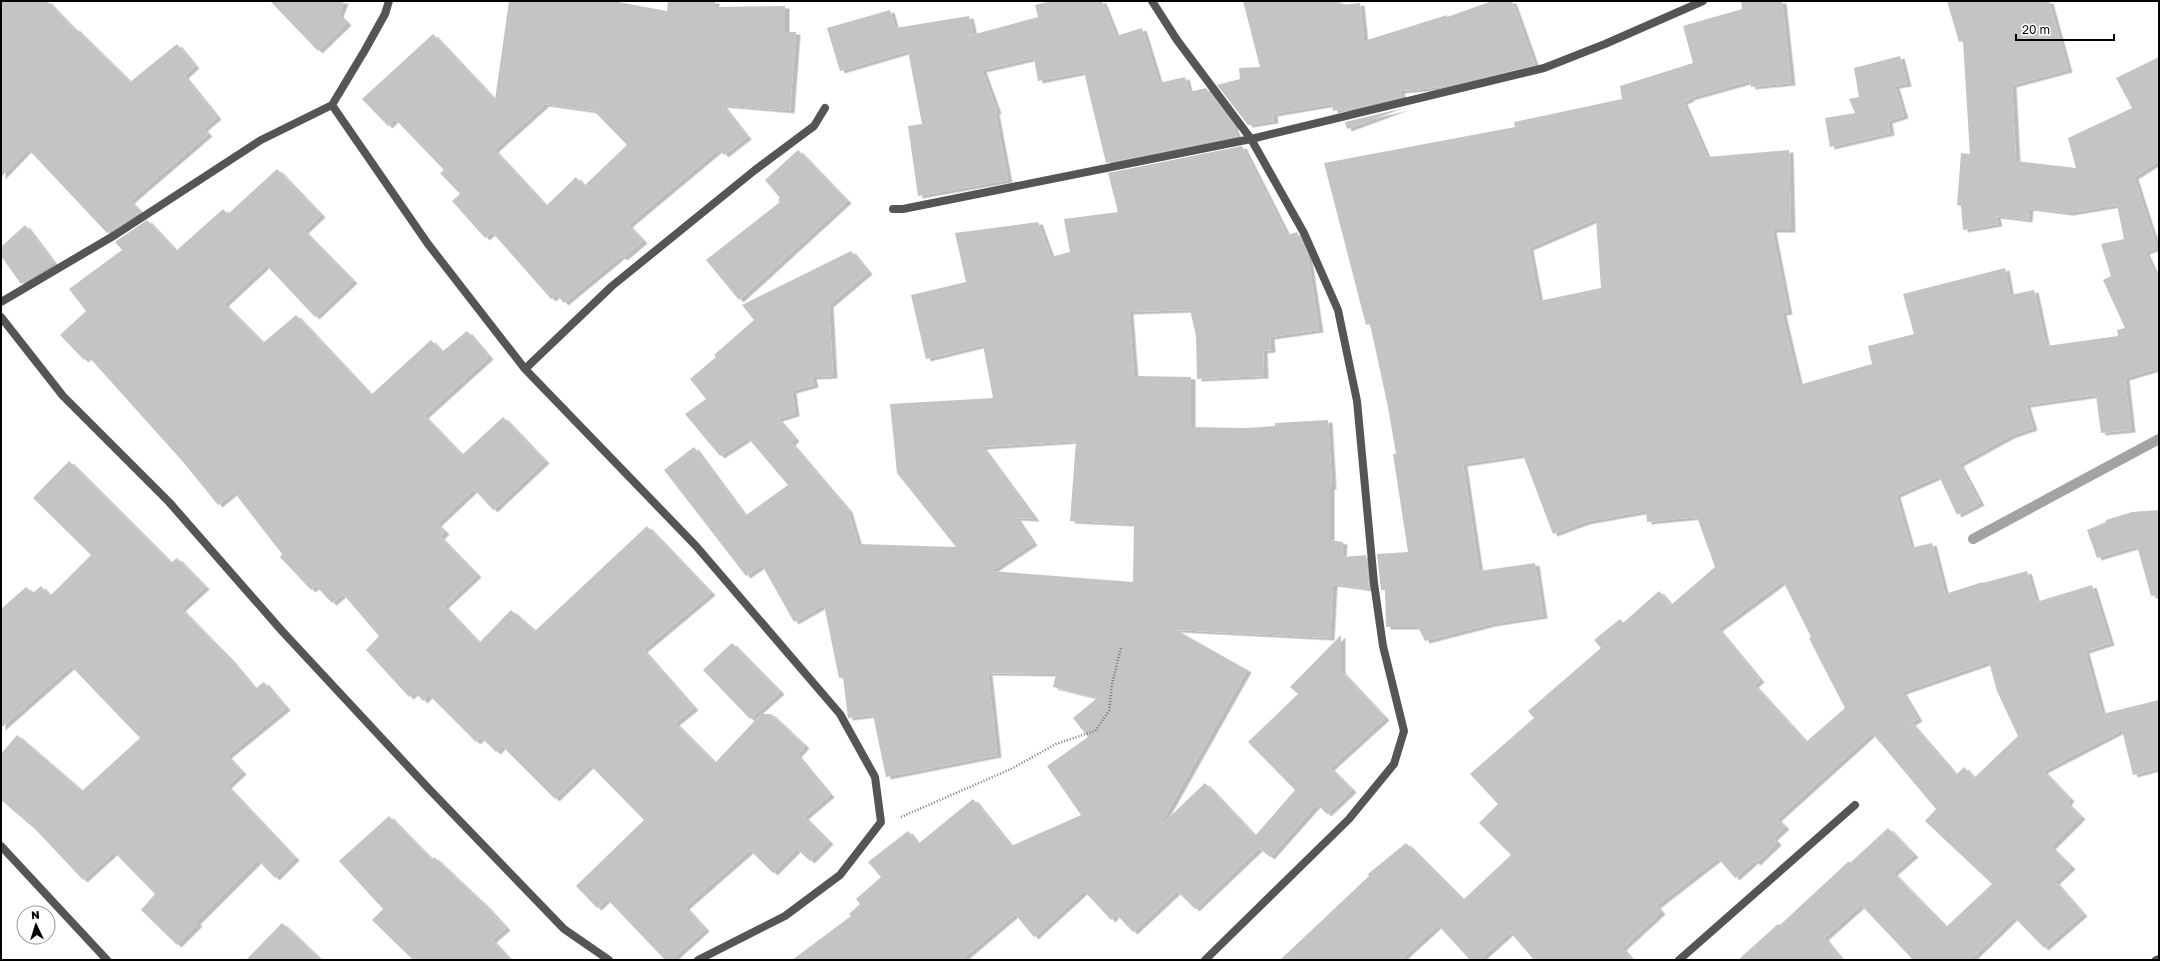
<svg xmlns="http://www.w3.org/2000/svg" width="2160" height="961" font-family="'Golos Text',sans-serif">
<defs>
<filter id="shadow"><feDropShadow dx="4.5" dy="2.5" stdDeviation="0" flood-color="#0004"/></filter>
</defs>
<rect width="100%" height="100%" fill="#fff"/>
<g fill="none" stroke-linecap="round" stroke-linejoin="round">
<path stroke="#a3a3a3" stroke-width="10" d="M1973,539L2159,439"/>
</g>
<path fill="#c4c4c4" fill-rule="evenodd" filter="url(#shadow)" d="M1,1H47L74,29L75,28L130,82L177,44L195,66L184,76L217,117L203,129L208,134L130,201L140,212L107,233L28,149L1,177Z
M270,1H344L339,15L347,23L318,51Z
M509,1H613L667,11L668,1H715V7L785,6V32H796L790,111L722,105L747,137L724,155L719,149L628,225L643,241L623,258L621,256L564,303L557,295L551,299L492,232L485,238L452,201L460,194L440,173L444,170L395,119L388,126L362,99L433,34L495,100ZM545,104L594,111L627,145L584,186L576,177L546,206L494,150Z
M1052,1H1102L1116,36L1142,28L1159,83L1185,77L1189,92L1206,88L1235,127H1233L1237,136L1106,163L1084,72L1038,81L1034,58L982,70L997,111L995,112L1008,180L918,196L908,126L922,124L908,51L840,71L827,28L890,10L895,28L969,16L973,33L964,37L1038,17L1035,5Z
M1243,1H1340L1341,5L1360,3L1364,41L1447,15V17L1492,1H1512L1535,65L1442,87L1400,91L1402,97L1343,111L1342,109L1333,111L1332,104L1273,114L1274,121L1248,125L1217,85L1240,79L1239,68L1260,67Z
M1741,1H1782L1791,83L1751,87L1750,81L1689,98L1690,99L1683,102L1707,157L1789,150L1791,230H1772L1788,312L1782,313L1799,385L1872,364L1868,346L1914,334L1903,294L2005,268L2010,295L2034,290L2046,346L2118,336L2117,330L2125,328L2103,280L2111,276L2101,244L2124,239L2117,205L2069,213L2029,208L2028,220L1996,216L1998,224L1963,230L1961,206L1957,205L1961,153L1970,154L1963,41L1959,42L1947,1H2049L2068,70L2012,85L2016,161L2076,168L2068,138L2132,108L2116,78L2159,57V161L2134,177L2157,248L2145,252L2159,283V368L2125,378L2131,430L2101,433L2096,395L2026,405L2033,428L2010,436L1959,464L1980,503L1957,515L1939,476L1896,495L1911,548L1932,543L1945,594L1983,582V583L2027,571L2036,602L2092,585L2110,643L2085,651L2102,714L2159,700V768L2133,775L2122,730L2043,771L2070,799L2067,803L2081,817L2051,847L2071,867L2055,882L2083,914L2044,948L2014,917L1970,960H1913L1861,905L1824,938L1842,960H1738L1778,924L1780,925L1849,861L1850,863L1888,828L1914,855L1893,873L1946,927L1992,884L1925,821L1936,809L1872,733L1777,819L1785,827L1773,838L1777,843L1756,863L1754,861L1735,878L1718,858L1656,906L1661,912L1622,948L1632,960H1534L1510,932L1479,960H1470L1438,925L1400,960H1280L1369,876L1368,874L1406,843L1463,900L1511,855L1479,823L1498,804L1470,774L1534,718L1528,711L1601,648L1594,640L1620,619L1623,623L1659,591L1671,605L1715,567L1697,517L1647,522L1646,511L1585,522L1553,534L1523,455L1463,464L1479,571L1535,563L1543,616L1491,624L1425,641L1418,627H1386L1385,590H1381L1377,554L1408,552L1393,454H1396L1388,407L1370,324L1366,325L1324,163L1515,127L1514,122L1622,99L1620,86L1693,63L1683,26L1742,9ZM1596,219L1601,288L1539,301L1529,248ZM1783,581L1811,637L1809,638L1820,660L1845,708L1806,742L1754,685L1760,680L1718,629ZM1989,662L1997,691L2018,736L1974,778L1964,767L1956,775L1911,723L1918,719L1902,692Z
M1900,56L1907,84L1895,86L1904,116L1888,121L1890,133L1830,147L1825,118L1855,113L1849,99L1859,97L1854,68Z
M1404,108L1347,129L1345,122Z
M1242,146L1286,233L1288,235L1297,232L1307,252L1319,330L1270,337L1271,350L1263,351L1264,376L1197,379L1196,336L1190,310L1129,312L1134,376L1191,377V427L1245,428L1275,426V423L1328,420L1332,487H1330V540L1343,542L1342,557L1366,555L1369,589L1333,584L1330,638L1176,630L1247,670L1158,828L1205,783L1255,836L1295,790L1248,742L1298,694L1290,687L1341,635V671L1385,718L1330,768L1352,790L1327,814L1317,804L1270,857L1259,848L1195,909L1177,891L1133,932L1116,914L1111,920L1084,891L1034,937L1015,914L961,960H792L851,916L849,914L860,904L856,899L881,877L868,862L908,831L918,844L973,799L1011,846L1081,815L1047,766L1088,737L1073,718L1097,698L1053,687L1056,674L988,673L997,755L886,777L873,715L848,718L843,678H839L824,605L794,622L762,565L746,576L664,470L694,447L745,516L788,485L748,438L720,456L685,414L706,399L690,379L716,357L714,355L754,320L742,305L851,251L868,272L829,305L833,376L812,377L814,385L792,391L795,414L778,419L795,439L791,443L848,510L858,544L956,547L897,473L890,404L993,398L983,345L926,359L911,295L966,282L955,233L1038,222L1051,257L1070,252L1064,219L1118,212L1108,173ZM1076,441L1070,521L1134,524L1133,582L991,571L1033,543L1016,518L1035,519L982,447Z
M798,150L847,201L739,300L706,260L780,202L778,200L780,198L765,180Z
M277,169L321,215L304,231L353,281L315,317L266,265L224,304L263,343L296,315L371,395L431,340L442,352L467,331L489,357L424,416L462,455L503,417L545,461L493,510L474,489L437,524L445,532L440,537L477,575L444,606L479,643L511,610L535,631L647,526L711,593L643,650L694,708L675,723L715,763L761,714H771L805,746L797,755L830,795L804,817L829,842L810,861L797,849L773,873L750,850L685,907L705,929L671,960H665L607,899L597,908L576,886L644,820L590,765L555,799L502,746L496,752L481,737L476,742L429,695L423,701L415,692L409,697L366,650L379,636L343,594L332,603L316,586L311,590L280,557L282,554L234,492L218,505L184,463L88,356L84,360L60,335L86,311L69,289L122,250L115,242L147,220L176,251L223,209L228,214Z
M25,225L53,262L21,284L1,256V247Z
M69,461L171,563L177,558L205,587L181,609L230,659L255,689L264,682L286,708L227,756L242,772L227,786L295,858L275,878L258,860L196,922L198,924L177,945L141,910L155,894L114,852L83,880L36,830L1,800V754L17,735L82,791L140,738L71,666L1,728V609L26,587L33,593L41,586L50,596L91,555L33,498Z
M2159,510V595L2151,596L2137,546L2097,558L2087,530L2106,522V520L2132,512Z
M732,643L780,692L750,719L703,670Z
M389,816L432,860L434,857L487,907L506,928L492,940L510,960H413L372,920L383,909L339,861Z
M282,923L321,960H246Z"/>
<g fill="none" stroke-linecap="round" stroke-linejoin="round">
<path stroke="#777" stroke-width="2.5" stroke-dasharray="1 2" stroke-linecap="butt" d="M901,817L1011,769L1056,744L1095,731L1109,711L1112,684L1121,648"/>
<path stroke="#555" stroke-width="8" d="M1152,1L1177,40L1251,139L1304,233L1338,310L1357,401L1374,583L1383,646L1404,731L1394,764L1349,819L1205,960
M332,105L428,244L525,369L696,546L840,714L875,777L881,822L840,875L785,916L698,960
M893,209H903L1251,139L1544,68L1605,44L1703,1
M1,302L115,235L261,140L332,105L365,50L385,14L389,1
M1,317L63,396L169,502L282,631L429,789L564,929L609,960
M525,369L612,286L755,170L814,126L825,108
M1,846L107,960
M1679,960L1855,805
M2156,960L2159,959"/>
</g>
<rect width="2160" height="961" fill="none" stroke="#000000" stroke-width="4"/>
<g transform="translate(36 925) rotate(356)"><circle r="19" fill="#ffffff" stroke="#999999"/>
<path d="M0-3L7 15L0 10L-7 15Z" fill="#000000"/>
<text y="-6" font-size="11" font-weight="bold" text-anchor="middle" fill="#000000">N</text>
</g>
<path d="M2016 34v6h98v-6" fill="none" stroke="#000000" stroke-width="2"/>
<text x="2022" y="34" font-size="12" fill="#000000" stroke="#ffffff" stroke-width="3" paint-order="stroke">20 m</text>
</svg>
